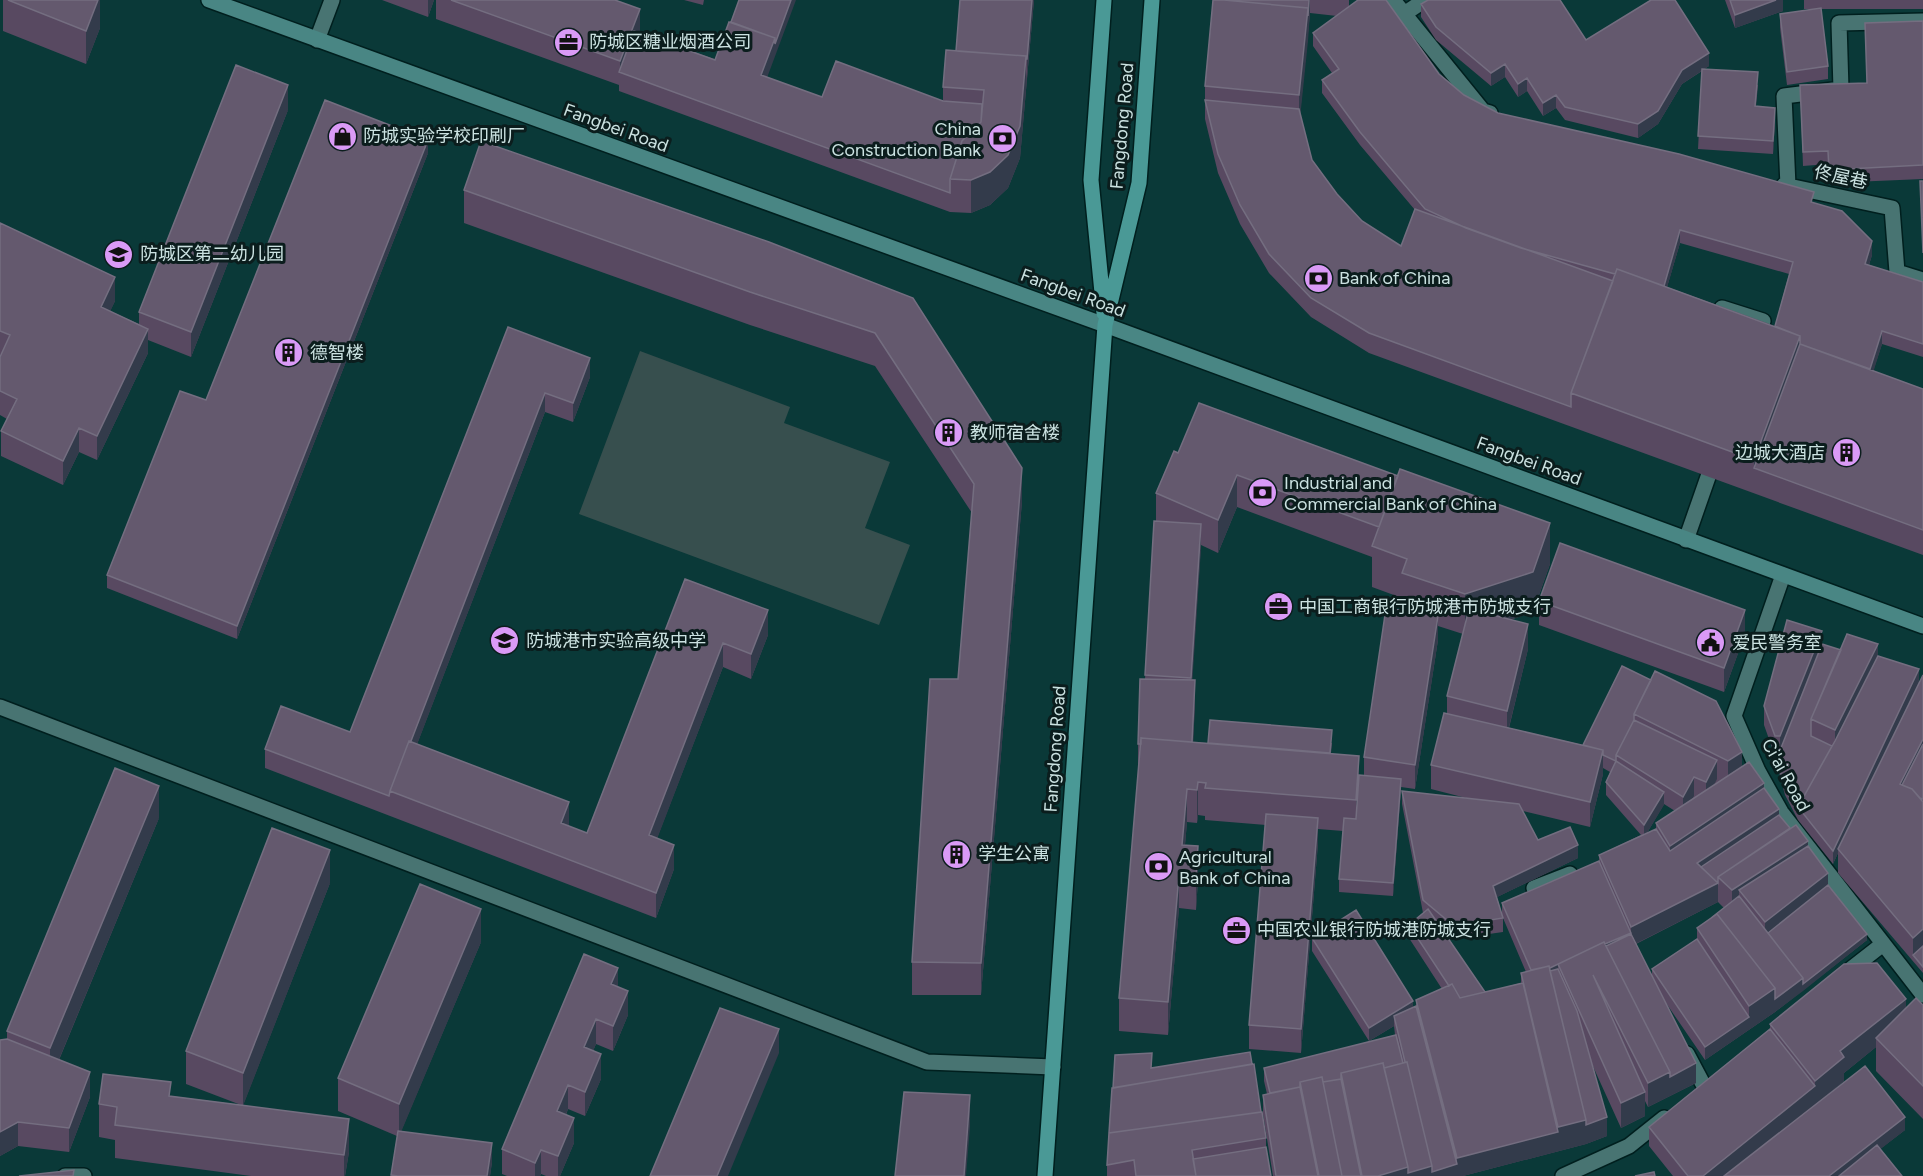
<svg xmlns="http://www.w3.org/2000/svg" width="1923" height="1176" font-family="Figtree,'Noto Sans SC',sans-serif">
<rect width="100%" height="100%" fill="#0a3938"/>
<path fill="#374f4e" d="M640,351L790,407L784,423L890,462L865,528L910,545L879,625L579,514Z"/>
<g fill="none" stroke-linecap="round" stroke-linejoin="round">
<defs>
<path id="lane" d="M1393,0L1483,111L1490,113
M1404,14L1425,0
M317,40L332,0
M1784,185L1892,208L1897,272L1923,280
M1788,186L1784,96L1841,89L1839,23L1923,21
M1722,308L1763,321L1757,340
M1686,540L1708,477
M0,707L927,1062L1053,1067
M1534,888L1570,874
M1687,1054L1704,1086"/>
<path id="street" d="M1783,575L1734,716L1758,771L1781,812L1923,995
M1842,976L1883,944
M65,1176H84
M1563,1176L1629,1146L1664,1118"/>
<path id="secondary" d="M209,0L1105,325L1923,626"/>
<path id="primary" d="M1104,313L1091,180L1104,0
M1045,1176L1105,325L1139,183L1152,0"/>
</defs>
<use href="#lane" stroke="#001f1e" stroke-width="18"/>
<use href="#street" stroke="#001f1e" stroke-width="18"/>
<use href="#secondary" stroke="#001f1e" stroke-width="18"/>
<use href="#primary" stroke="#001f1e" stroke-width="18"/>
<use href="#lane" stroke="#487472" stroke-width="15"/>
<use href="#street" stroke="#487472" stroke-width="15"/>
<use href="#secondary" stroke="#498684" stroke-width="15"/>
<use href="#primary" stroke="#4a9996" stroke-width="15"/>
</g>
<path fill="#584961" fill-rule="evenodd" d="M3,0H100V28L86,64L3,31Z
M382,0H434L428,17Z
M436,0H615L640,33L822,97L943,101V87L956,51L960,0H1034L1020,158L1008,188L990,205L971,213L950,212L619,91V85L436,19Z
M684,0H704L703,5Z
M1213,0H1349V7L1439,74L1464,95L1498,113L1814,203L1872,255L1869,265L1923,282V357L1882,344L1873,371L1923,389V555L1369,353L1311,317L1269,273L1240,224L1218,173L1205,119V86ZM1310,13L1337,16L1313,33V46L1332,73L1322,80V93L1360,145L1415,210L1401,246L1362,221L1337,194L1312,160L1300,114ZM1680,243L1789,274L1775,326L1667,287Z
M1725,0H1783V11L1735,28Z
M1804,0H1923V9H1821L1828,66V79L1787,85L1780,28V14L1819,9H1804Z
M1421,4L1709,66L1704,69L1758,85L1756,106L1775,121L1773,154L1698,149L1702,71L1682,84L1658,124L1638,138L1565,120L1556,108L1543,116L1527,91L1518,97L1505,77L1491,86L1436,40L1421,17Z
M1923,21V179L1829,183L1828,164L1803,166L1800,85L1866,83Z
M288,110L191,357L148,340V353L97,460L79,452L63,485L1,456V431L7,419L0,415V223L115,301L110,311L139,324V312Z
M428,153L237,639L107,588V575L206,400Z
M464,190L913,298L1022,501L981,995H912V962L958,679L972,513L875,366L750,325L464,223Z
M508,327L590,377L573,422L545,412L417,744L569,826L587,833L685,579L768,635L751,679L723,667L657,838L674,869L656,918L265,768V749L350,732Z
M1174,451L1550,564L1533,612L1510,620L1528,649L1509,728L1583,745L1622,666L1742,767L1764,788L1779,815L1790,828L1808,846L1828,885L1867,940L1775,1012L1705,1060L1666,1003L1696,1083L1648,1107L1645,1101V1116L1621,1128L1591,1062L1607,1136L1586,1144L1463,1176H1273L1263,1114V1095L1267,1094L1264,1081V1068L1395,1035L1394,1026L1369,1041L1312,951V938L1413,1007L1416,1006V1000L1442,989L1409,938V925L1423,913L1402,804V791L1470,799L1431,789V765L1447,714V696L1463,634L1438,626V640L1415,789L1401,787L1393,896L1339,892V879L1343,831L1318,829V843L1301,1053L1249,1049V1025L1266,825L1205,820V816L1198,815L1197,823L1187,822L1185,845L1198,879L1196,910L1179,908L1168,1035L1119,1031V998L1139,769H1138V744L1145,679L1154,521H1156V493ZM1237,507L1372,557V587L1402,598V610L1364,757V776L1359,775L1331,753L1332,743H1208L1193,742L1195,704L1192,680L1201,545L1218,553ZM1603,768L1610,772L1606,782V795L1641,835L1599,855V861L1502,903V915L1497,897L1578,858L1538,840L1523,811L1590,827L1603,774ZM1664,804L1675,811L1656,823V829L1647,833ZM1718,902L1724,908L1697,928V939L1652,969V976L1636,944ZM1503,918L1526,972L1521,973V983L1485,992L1441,928L1454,939L1503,932Z
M1539,601L1745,634L1724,692L1539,625Z
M1822,644L1841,650L1878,656L1919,682L1897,728L1923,675V973L1838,873V853L1833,864L1798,820L1785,795L1777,765L1778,755L1775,756L1764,725V706Z
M159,818L59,1060L90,1097L69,1152L18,1146L0,1156V1040L7,1039V1031Z
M330,883L243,1105L349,1152L345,1176H251L115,1158V1140L99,1137V1104L171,1096L241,1105L186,1084V1051Z
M481,942L401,1131L492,1162L490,1176H391L397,1136L338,1111V1078Z
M618,986L628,1015L613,1051L596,1044L593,1051L601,1079L585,1116L568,1109L566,1115L574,1143L560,1176H546L541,1174L540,1176H507L502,1174V1149Z
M1923,1005V1119L1876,1071V1047L1844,1073V1081L1810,1109L1905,1130L1880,1149L1902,1176H1673L1649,1146V1127L1770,1029V1024L1906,1008Z
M1152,1068L1261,1112L1266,1138V1147L1271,1176H1107V1165L1113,1088Z"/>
<path fill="#333b4b" d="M98,0H100V28L86,64V31Z
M428,0H434L428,17Z
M791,0H796L761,94V75L775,38Z
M1032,0H1034L1027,78V59Z
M1309,0H1310V13L1308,41V16Z
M1776,0H1783V11L1735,28V15Z
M1308,8V41L1299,128V95Z
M640,9V34L620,72V61Z
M1709,53V66L1682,84L1658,124L1638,138V124L1682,70Z
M1026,56V82L1027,72V78L1020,158L1008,188L990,205L971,213V180Z
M1505,64V77L1491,86V73Z
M1527,78V91L1518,97V84Z
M288,85V110L191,357V332Z
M1556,95V108L1543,116V103Z
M1775,108V121L1773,154V141Z
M428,140V153L237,639V626Z
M1680,230V243L1661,308V295Z
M1872,241V255L1865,277V264Z
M115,277V301L101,331V307Z
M148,329V353L97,460V436Z
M1882,331V344L1868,389V375Z
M1800,336V369L1754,468V460Z
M590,358V377L573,422V403Z
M545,393V412L398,794L391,792Z
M79,428V452L63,485V461Z
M1022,468V501L981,995V963Z
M1237,475V507L1218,553V520Z
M1550,523V564L1533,612L1465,635V594Z
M1201,524V548L1191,702V678Z
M768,610V635L751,679V654Z
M1745,610V634L1724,692V668Z
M1438,616V640L1415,789V765Z
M1528,624V649L1507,735V711Z
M1822,631V651L1780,755V736Z
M723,643V667L649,860V835Z
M1878,644V669L1835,748V730Z
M1919,669V682L1839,850L1838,849V853L1833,864V851Z
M1195,680V704L1192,770V745Z
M1923,739V763L1908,793L1900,784Z
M1603,750V774L1590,827V802Z
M1742,752V777L1728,786V761Z
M1359,756V788L1356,832V800Z
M1717,760V779L1706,801V782Z
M1694,777V796L1683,816V797Z
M1401,779V792L1393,896V883Z
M1198,782V815L1197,823V790Z
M1764,783V807L1670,870V846Z
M159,786V818L50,1081V1048Z
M1187,789V822L1182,878V845Z
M1664,792V805L1644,838V825Z
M569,802V826L561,823Z
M1779,809V828L1697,869V863Z
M1318,818V843L1301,1053V1029Z
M1808,841V865L1739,890V909L1732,915V890Z
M674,845V869L656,918V893Z
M1578,845V858L1493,899V886Z
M1198,846V879L1196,910V877Z
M330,850V883L243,1106V1073Z
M1828,873V892L1765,935V922Z
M1179,875V908L1168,1035V1002Z
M1718,883V902L1631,946V927Z
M481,909V942L399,1137V1104Z
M1923,929V953L1913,955V938Z
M1631,933V946L1559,964Z
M1867,934V940L1803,991L1775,1012L1705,1060V1047L1749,1017V1006L1775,988L1803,978Z
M1558,964V978L1533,975Z
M618,968V992L611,984Z
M628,991V1015L613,1051V1026Z
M1906,999V1023L1876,1038V1047L1844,1073V1081L1727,1176H1703L1815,1086V1081L1840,1051Z
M1413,1001V1014L1394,1016V1026L1369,1041V1028Z
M596,1019V1044L584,1071V1047Z
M779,1029V1053L728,1176H717Z
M601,1054V1079L585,1116V1092Z
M1696,1063V1083L1648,1107V1083L1670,1072Z
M90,1072V1097L69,1152V1128Z
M568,1085V1109L557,1135V1111Z
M1645,1092V1116L1621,1128V1103Z
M970,1095V1127L966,1176H964Z
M1607,1117V1136L1586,1144L1463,1176H1408V1173L1432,1166L1457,1164V1158L1558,1132V1127L1586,1120Z
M1905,1117V1130L1846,1176H1829Z
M574,1118V1143L560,1176H558V1156Z
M349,1119V1152L345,1176H344V1155Z
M18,1122V1146L0,1156V1132Z
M492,1143V1162L490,1176H487Z
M541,1150V1174L540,1176H535V1163Z
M1408,1167V1176H1378Z"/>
<path fill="#64596e" stroke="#746e80" stroke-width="1.5" d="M8,0H98L86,31Z
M451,0H615L640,9L620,61Z
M739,0H791L775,44V38L731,22Z
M960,0H1032L1027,59H1026V56L956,51Z
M1213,0H1224L1308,8L1299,95L1205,86Z
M1224,0H1309L1308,16V8Z
M1358,0H1386L1439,74L1464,95L1498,113L1679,154L1814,192L1811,202L1842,211L1872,241L1865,264L1923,282V344L1882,331L1870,369L1800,344V336L1775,326L1793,262L1680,230L1664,286L1617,269L1615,274L1521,248L1466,228L1425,209L1360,132L1322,80L1339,69L1313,33Z
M1428,0H1560L1586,40L1651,0H1675L1709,53L1682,70L1658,111L1638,124L1565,107L1556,95L1543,103L1527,78L1518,84L1505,64L1491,73L1436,27L1421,4Z
M1730,0H1776L1735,15Z
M1821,8L1828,66L1787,72L1780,14Z
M1923,21V165L1829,170L1828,151L1803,152L1800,85L1867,83L1865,23Z
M729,22L775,38L761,75L822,97L836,61L943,101L982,104L981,122L962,141L950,179V193L619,72L634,31L715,60Z
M946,50L1026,56L1020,126L1008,155L990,172L971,180L950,179L962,141L981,122L984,90L943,87Z
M236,65L288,85L191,332L139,312Z
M1702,69L1758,72L1755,106L1775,108L1773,141L1698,136Z
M325,100L428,140L237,626L107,575L180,391L206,400Z
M1205,100L1299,109L1312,160L1337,194L1362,221L1401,246L1415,209L1613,281L1571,393V407L1369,333L1311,298L1269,254L1240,205L1218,154Z
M481,141L769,242L913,298L1022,468L981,963L912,962L930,679H958L974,484L875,333L750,292L464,190Z
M1920,181H1923V253Z
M0,223L115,277L101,307L148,329L97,436L79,428L63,461L1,431L17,399L0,391V357L10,335L0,331Z
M1617,269L1800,336L1754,460L1571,393Z
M508,327L590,358L573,403L545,393L411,741H409L390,791L389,796L265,749L281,706L350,732Z
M1800,344L1923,389V530L1754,468Z
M1199,403L1398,476L1379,527L1237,475L1218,520L1156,493L1174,451L1178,453Z
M1400,469L1550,523L1533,572L1465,594L1402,573L1407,559L1372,546Z
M1154,521L1201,524L1191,678L1145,675Z
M1560,543L1745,610L1724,668L1539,601Z
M685,579L768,610L751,654L723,643L649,835L674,845L656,893L390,791L409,741L569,802L561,823L587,833Z
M1386,608L1438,616L1415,765L1364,757Z
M1469,609L1528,624L1507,711L1447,696Z
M1787,620L1822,631L1780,736H1775L1764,706Z
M1847,634L1878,644L1835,730L1811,719Z
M1822,644L1841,650L1811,719V736L1832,746L1798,807V813L1785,789L1777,758Z
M1878,656L1919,669L1833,851L1798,807L1835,741Z
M1622,666L1651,680L1634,714V720L1616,755V761L1664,792L1644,825L1606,782L1616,761L1603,755V750L1583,745Z
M1655,671L1716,701L1742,752L1728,761L1634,714Z
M1923,675V739L1900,784L1912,789L1923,802V929L1913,938L1838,849Z
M1140,679L1195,680L1192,742L1141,738V744H1138Z
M1444,713L1603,750L1590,802L1431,765Z
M1210,720L1332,730L1330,753L1208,743Z
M1634,720L1717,760L1706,782L1694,777L1683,797L1616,755Z
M1141,738L1359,756L1356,800L1205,788L1206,783L1198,782L1197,790L1187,789L1182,845L1198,846L1196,877L1179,875L1168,1002L1119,998Z
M1923,744V799L1920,798L1912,789L1902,785Z
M1749,762L1764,783L1670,846L1656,823Z
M115,768L159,786L50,1048L7,1031Z
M1359,775L1401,779L1393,883L1339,879L1344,818L1356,819Z
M1764,788L1779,809L1697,863L1718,883L1631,927L1599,855L1656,829L1670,851Z
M1402,791L1519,804L1538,840L1570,827L1578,845L1493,886L1503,918L1454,926L1423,900Z
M1266,814L1318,818L1301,1029L1249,1025Z
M1779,815L1790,828L1718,877V883L1701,867Z
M1796,825L1808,841L1732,890L1718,877Z
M272,828L330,850L243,1073L186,1051Z
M1808,846L1828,873L1765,922L1739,890Z
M1599,861L1631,933L1605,944L1604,942L1550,968L1549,966L1531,970L1502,903Z
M420,884L481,909L399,1104L338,1078Z
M1828,885L1867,934L1803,984V978L1768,933Z
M1739,896L1803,978L1775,999V988L1717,914L1711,918Z
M1428,909L1485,992L1460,998L1452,984L1449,986L1409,925Z
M1356,910L1413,1001L1369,1028L1312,938Z
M1717,914L1775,988L1749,1006L1697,928Z
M1631,934L1696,1063L1670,1077V1072L1606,946Z
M1697,939L1749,1017L1705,1047L1652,969Z
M1604,942L1670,1072L1648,1083L1593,975L1645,1092L1621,1103L1558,964Z
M1923,946V967L1913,955Z
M584,954L618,968L611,984L628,991L613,1026L596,1019L584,1047L601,1054L585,1092L568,1085L557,1111L574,1118L558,1156L541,1150L535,1163L502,1149Z
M1877,963L1906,999L1840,1051L1844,1057L1815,1081L1770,1024L1844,964Z
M1549,966L1586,1120L1558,1127L1521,973Z
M1558,969L1577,1011L1607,1117L1586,1125V1120L1550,971Z
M1523,983L1558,1132L1457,1158L1416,1000L1452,984L1460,998Z
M1916,998L1923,1005V1086L1876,1038Z
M1416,1006L1457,1164L1432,1172V1166L1407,1062H1405L1394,1016Z
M720,1008L779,1029L717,1176H650Z
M1770,1029L1815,1086L1703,1176H1688L1649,1127Z
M1396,1035L1403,1063L1384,1068L1383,1063L1341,1073V1079L1323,1082L1322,1077L1300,1082V1087L1270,1093L1264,1068Z
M7,1039L90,1072L69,1128L18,1122L0,1132V1040Z
M1250,1052L1252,1064L1113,1088L1115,1055L1152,1053L1151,1068Z
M1407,1062L1432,1166L1408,1173V1167L1384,1068Z
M1383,1063L1408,1167L1378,1176H1362L1341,1073Z
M1254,1064L1261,1112L1109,1133L1112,1088Z
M1865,1066L1905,1117L1829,1176H1724Z
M103,1074L171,1082L169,1096L349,1119L344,1155L115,1125L117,1107L99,1104Z
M1322,1077L1342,1176H1319L1300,1082Z
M1341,1079L1361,1176H1342L1323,1082Z
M1300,1087L1318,1176H1276L1263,1095Z
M904,1092L970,1095L964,1176H895Z
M1262,1112L1266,1138L1192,1150L1196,1176H1136L1134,1160L1107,1165L1109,1133Z
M398,1131L492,1143L487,1176H398L391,1175Z
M1877,1145L1902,1176H1839Z
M1266,1147L1271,1176H1196L1193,1159Z
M74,1170L73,1176H19Z
M1654,1172L1655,1176H1635Z"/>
<defs>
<symbol id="office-disc" viewBox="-11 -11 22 22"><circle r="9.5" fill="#da9af6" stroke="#0b1d1d"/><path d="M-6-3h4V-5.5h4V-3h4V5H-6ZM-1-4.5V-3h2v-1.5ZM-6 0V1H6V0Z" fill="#111"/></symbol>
<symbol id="shop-disc" viewBox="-11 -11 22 22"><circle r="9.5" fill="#da9af6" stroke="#0b1d1d"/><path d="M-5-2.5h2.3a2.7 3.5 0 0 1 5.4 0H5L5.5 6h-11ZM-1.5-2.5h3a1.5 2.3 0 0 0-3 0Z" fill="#111"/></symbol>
<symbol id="bank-disc" viewBox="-11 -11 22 22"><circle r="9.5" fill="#da9af6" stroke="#0b1d1d"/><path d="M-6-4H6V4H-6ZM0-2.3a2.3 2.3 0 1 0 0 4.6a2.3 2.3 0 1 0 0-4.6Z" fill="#111"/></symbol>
<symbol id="school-disc" viewBox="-11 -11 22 22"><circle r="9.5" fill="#da9af6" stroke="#0b1d1d"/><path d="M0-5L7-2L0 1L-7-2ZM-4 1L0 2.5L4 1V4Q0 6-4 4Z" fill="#111"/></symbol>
<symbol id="building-disc" viewBox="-11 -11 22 22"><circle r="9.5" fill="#da9af6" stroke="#0b1d1d"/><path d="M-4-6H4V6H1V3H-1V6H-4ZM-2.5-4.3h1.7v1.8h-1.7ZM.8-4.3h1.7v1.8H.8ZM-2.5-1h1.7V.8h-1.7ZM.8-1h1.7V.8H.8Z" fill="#111"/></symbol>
<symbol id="civic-disc" viewBox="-11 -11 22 22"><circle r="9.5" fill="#da9af6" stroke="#0b1d1d"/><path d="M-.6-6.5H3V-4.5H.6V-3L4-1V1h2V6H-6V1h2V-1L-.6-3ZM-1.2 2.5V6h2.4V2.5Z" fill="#111"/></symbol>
</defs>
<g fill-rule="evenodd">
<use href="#office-disc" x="552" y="26" width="33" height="33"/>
<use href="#shop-disc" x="326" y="120" width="33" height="33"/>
<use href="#bank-disc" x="986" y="122" width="33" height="33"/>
<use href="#school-disc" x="102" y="238" width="33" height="33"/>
<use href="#bank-disc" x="1302" y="262" width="33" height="33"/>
<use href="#building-disc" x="272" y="336" width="33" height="33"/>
<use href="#building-disc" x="932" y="416" width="33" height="33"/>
<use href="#building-disc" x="1830" y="436" width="33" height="33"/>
<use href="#bank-disc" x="1246" y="476" width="33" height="33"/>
<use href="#office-disc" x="1262" y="590" width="33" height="33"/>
<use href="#school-disc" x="488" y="624" width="33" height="33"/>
<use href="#civic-disc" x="1694" y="626" width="33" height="33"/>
<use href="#building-disc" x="940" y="838" width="33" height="33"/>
<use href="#bank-disc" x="1142" y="850" width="33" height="33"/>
<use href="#office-disc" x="1220" y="914" width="33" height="33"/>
</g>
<g text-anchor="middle" stroke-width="6" stroke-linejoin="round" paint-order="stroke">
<g font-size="18" fill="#cbe2e1" stroke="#0b1d1d" text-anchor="start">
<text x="589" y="48">防城区糖业烟酒公司</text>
<text x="981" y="135" text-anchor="end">China<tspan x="981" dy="21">Construction Bank</tspan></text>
<text x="363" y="142">防城实验学校印刷厂</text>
<text x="140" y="260">防城区第二幼儿园</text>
<text x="1339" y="284">Bank of China</text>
<text x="310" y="359">德智楼</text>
<text x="970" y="439">教师宿舍楼</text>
<text x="1825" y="459" text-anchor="end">边城大酒店</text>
<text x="1284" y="489">Industrial and<tspan x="1284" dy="21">Commercial Bank of China</tspan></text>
<text x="1299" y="613">中国工商银行防城港市防城支行</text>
<text x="526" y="647">防城港市实验高级中学</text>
<text x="1732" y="649">爱民警务室</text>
<text x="978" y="860">学生公寓</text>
<text x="1179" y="863">Agricultural<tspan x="1179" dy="21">Bank of China</tspan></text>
<text x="1257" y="936">中国农业银行防城港防城支行</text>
</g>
<g font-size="18" fill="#cbe2e1" stroke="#0b1d1d">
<text transform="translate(1122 126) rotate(-85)" y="6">Fangdong Road</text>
<text transform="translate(616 128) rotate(20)" y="6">Fangbei Road</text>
<text transform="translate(1841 177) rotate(12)" y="6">佟屋巷</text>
<text transform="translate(1073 293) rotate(20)" y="6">Fangbei Road</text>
<text transform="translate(1529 461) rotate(20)" y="6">Fangbei Road</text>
<text transform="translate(1055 749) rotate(-86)" y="6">Fangdong Road</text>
<text transform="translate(1786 775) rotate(61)" y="6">Ci'ai Road</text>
</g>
</g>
</svg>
